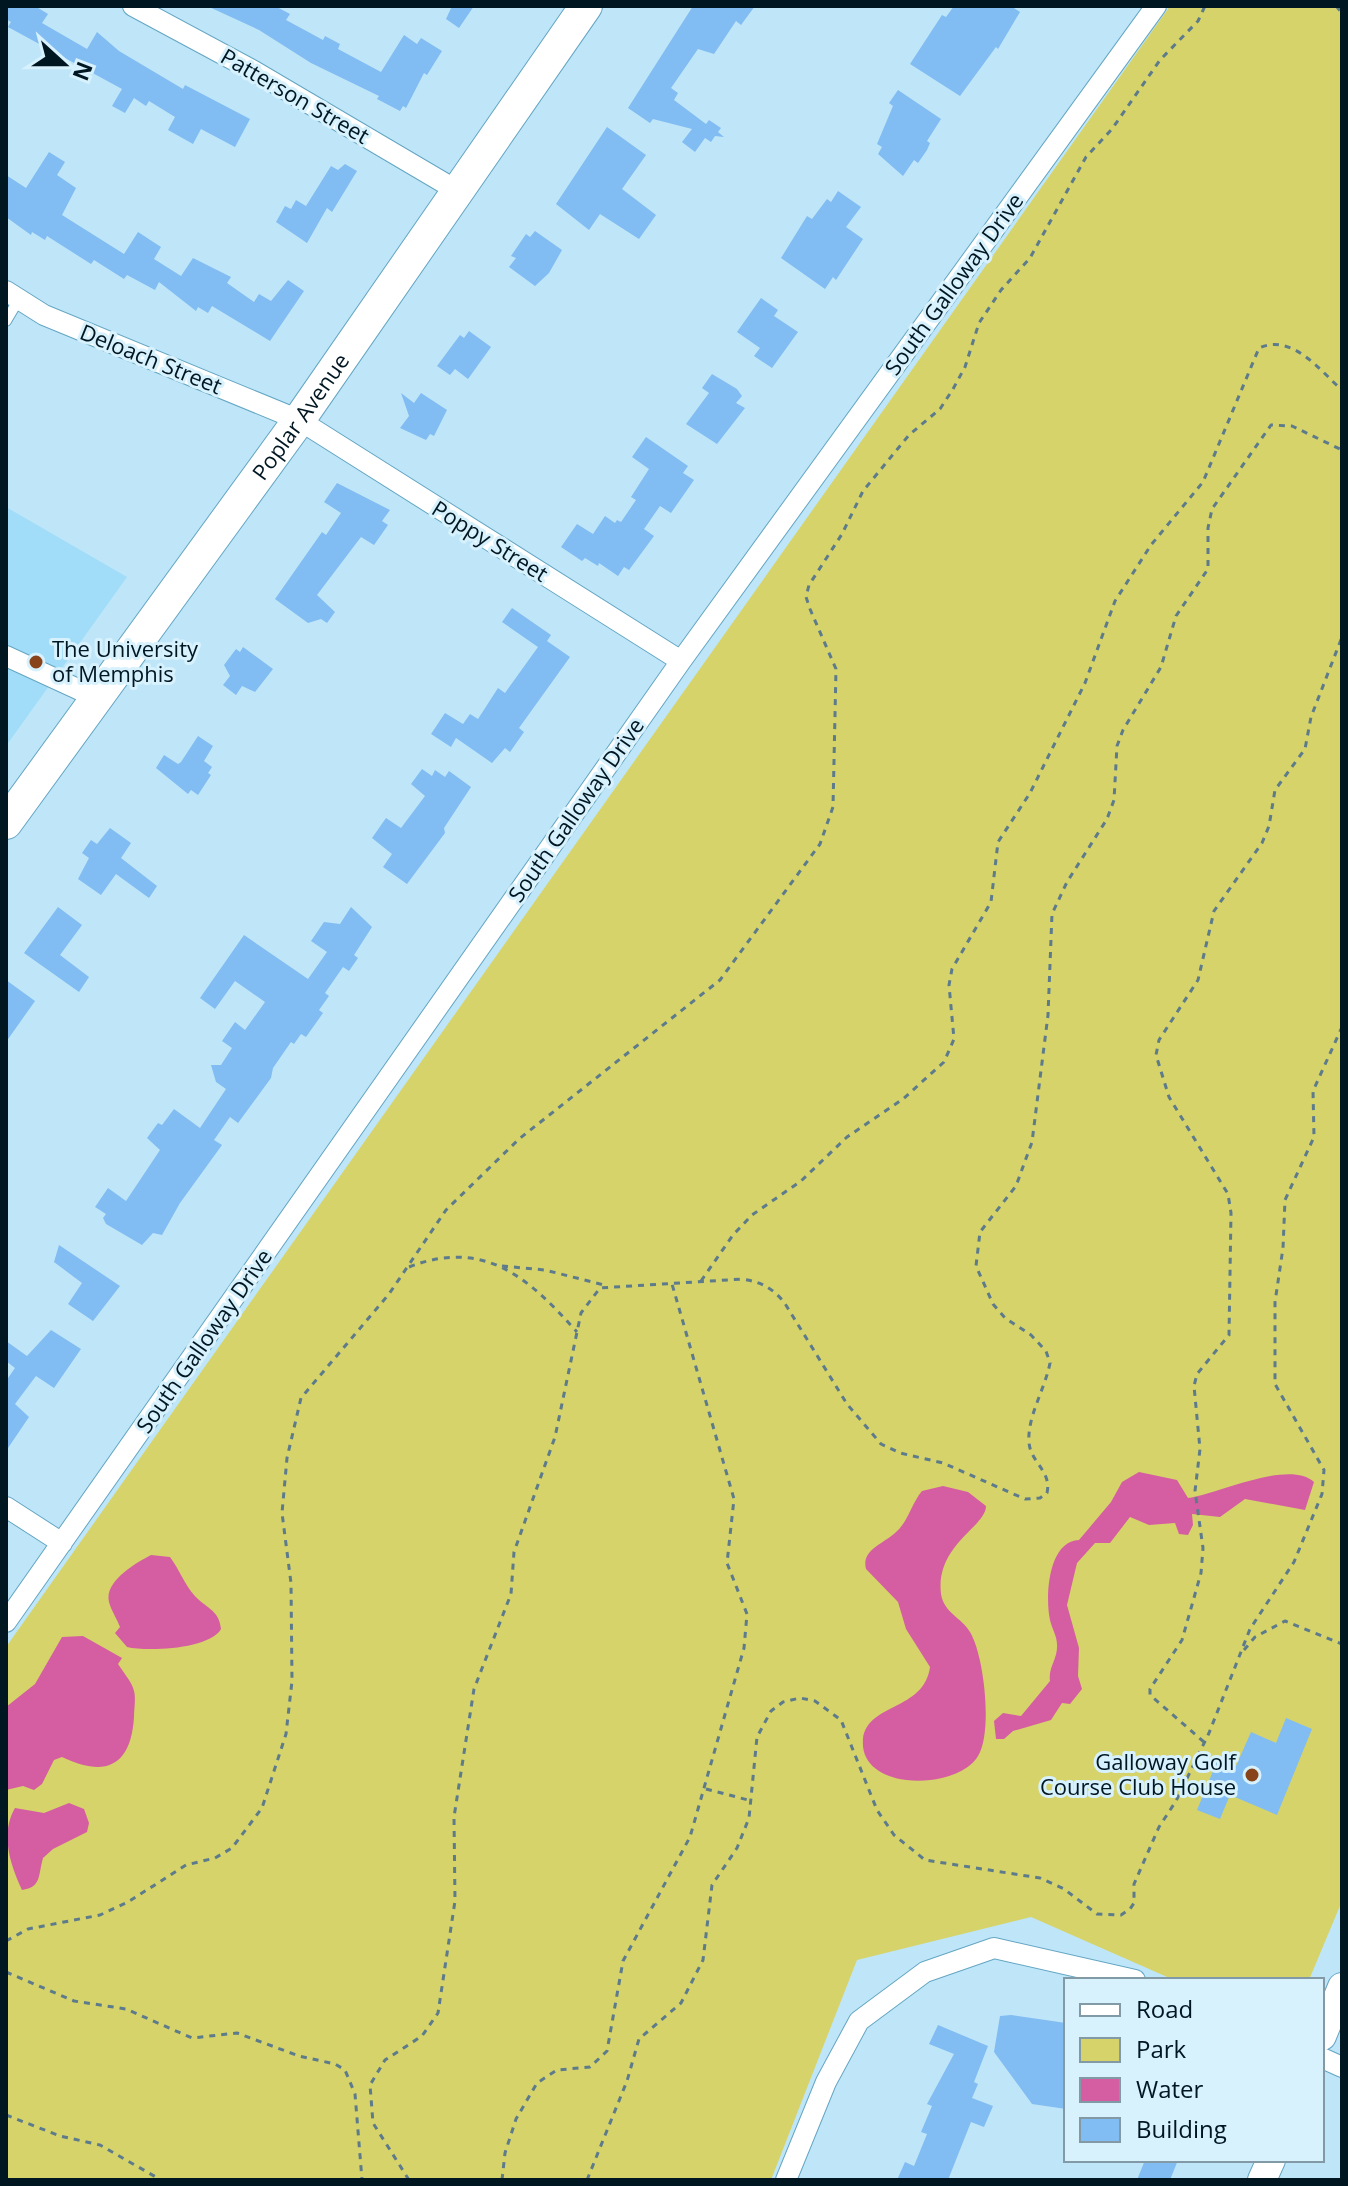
<svg xmlns="http://www.w3.org/2000/svg" width="1348" height="2186" font-family="'Open Sans',sans-serif">
<rect width="100%" height="100%" fill="#bfe6f8"/>
<path fill="#a1ddf8" d="M6,507L127,577L6,746Z"/>
<path fill="#d6d36b" d="M1170,6H1342V1901L1309,1980H1174L1031,1917L857,1960L771,2180H6V1647Z"/>
<path fill="#d45ea1" d="M1139,1472L1177,1480L1188,1498C1218,1494 1289,1459 1314,1482L1305,1510L1245,1499L1220,1517L1192,1514L1193,1525L1188,1535L1179,1534L1175,1523L1149,1525L1130,1517L1110,1543H1095L1077,1563L1067,1605L1079,1648L1078,1676L1082,1689L1070,1704L1062,1703L1051,1720L1013,1731L1004,1739H996L994,1721L1003,1713L1021,1716L1050,1681C1048,1668 1058,1658 1057,1645C1057,1636 1052,1629 1050,1620C1045,1597 1048,1541 1079,1540L1111,1502L1122,1482Z
M943,1486L968,1492L986,1506C986,1527 935,1545 941,1594C944,1613 961,1617 970,1632C984,1655 993,1732 978,1756C957,1791 858,1792 863,1739C867,1703 924,1711 930,1667L906,1629L898,1602L866,1569C861,1550 883,1544 895,1533C909,1521 911,1504 922,1491Z
M151,1555L170,1557C179,1569 185,1585 194,1595C205,1608 219,1609 221,1629C210,1649 148,1652 127,1647L115,1633L120,1627C117,1619 111,1610 109,1602C104,1581 136,1563 151,1555Z
M83,1636L122,1658L118,1664C123,1672 132,1682 134,1691C136,1698 134,1709 134,1717C131,1766 106,1778 62,1757L54,1760L42,1784L34,1790L23,1786L6,1790V1707L35,1684L62,1637Z
M69,1803L84,1809L89,1823L87,1832L53,1849L43,1858C38,1875 42,1887 22,1890C10,1864 0,1834 15,1808L44,1813Z"/>
<path fill="#81bcf2" d="M6,6H35L48,14L42,23L87,49L97,32L119,51L183,89L185,85L250,119L235,147L201,129L193,144L168,130L175,117L149,101L146,106L134,98L125,113L112,106L122,89L8,27L11,22L6,19Z
M207,6H275L290,14L286,20L323,40L325,36L340,44L338,49L381,72L404,35L417,44L421,38L442,51L427,75L424,73L406,108L403,106L400,111L377,99L379,96L311,63L259,30Z
M452,6H474L459,28L446,19Z
M693,6H755L741,25L736,21L714,54L698,49L671,88L678,93L674,100L706,124L709,120L721,128L718,132L724,137L715,136L711,142L705,138L695,152L682,142L692,129L653,119L650,123L628,108Z
M954,6H1011L1020,12L998,49L996,47L960,96L910,64L942,15L946,17Z
M898,90L941,119L927,141L930,143L927,150L918,163L914,160L903,176L878,154L882,147L877,144L893,106L889,103Z
M607,127L646,155L622,189L656,215L639,239L600,214L589,230L556,204Z
M49,152L65,162L57,175L76,188L62,215L124,254L138,232L161,247L154,259L181,276L193,258L231,277L227,283L254,302L259,294L271,301L288,280L304,291L270,341L212,306L208,313L198,307L196,311L159,282L155,290L127,275L124,279L94,260L91,264L47,236L45,240L32,232L31,235L6,217V175L26,188Z
M345,164L357,171L332,212L327,208L307,243L276,222L285,206L291,209L296,200L306,206L331,166L338,170Z
M838,191L861,207L846,227L863,239L836,280L833,277L825,289L781,258L807,216L812,219L827,199L831,202Z
M535,231L562,250L549,273L535,286L509,267L516,258L511,256L526,234L530,237Z
M761,298L778,310L774,316L798,332L772,368L754,356L760,348L737,332Z
M469,331L491,347L468,379L455,369L450,375L437,366L460,335L464,338Z
M712,374L737,389L742,396L736,403L745,408L717,444L686,424L709,393L702,388Z
M401,393L414,403L421,393L447,410L434,436L430,434L426,440L400,428L409,416Z
M646,437L688,466L683,473L694,480L671,513L660,506L644,529L654,536L629,570L624,567L618,576L599,563L598,566L585,558L582,561L561,547L577,524L593,534L605,516L615,523L617,520L621,522L636,500L631,497L649,469L632,457Z
M337,483L390,510L382,521L388,525L374,545L361,537L317,595L335,612L327,623L321,619L308,623L275,599L322,532L326,535L341,513L324,502Z
M512,608L551,635L547,641L570,657L519,728L524,732L510,752L505,748L492,763L456,738L451,747L431,734L445,713L463,724L470,714L478,719L498,688L505,693L538,647L502,622Z
M243,647L273,669L255,692L242,686L236,695L223,685L230,676L224,665L236,649L240,652Z
M198,736L213,746L204,761L212,767L208,773L211,775L198,795L191,790L188,794L156,768L164,755L178,764L181,762Z
M422,769L432,776L435,770L445,777L449,771L471,787L444,828L445,833L407,884L383,867L392,854L372,838L386,818L401,828L425,796L411,784Z
M110,828L131,843L121,858L157,886L149,898L116,874L101,895L78,879L89,858L82,853L91,840L97,844Z
M58,907L82,925L60,955L89,977L79,992L24,953Z
M351,907L372,927L354,955L358,958L349,971L343,967L325,993L329,996L319,1010L323,1013L306,1037L301,1034L294,1044L291,1042L273,1068L271,1078L238,1123L230,1117L214,1140L222,1145L180,1203L162,1235L153,1233L142,1245L106,1224L103,1218L106,1214L95,1207L108,1188L126,1201L160,1150L147,1138L158,1123L162,1125L174,1109L200,1128L226,1089L216,1082L211,1065H221L232,1048L222,1041L235,1022L245,1030L265,1002L235,981L215,1009L200,998L244,935L308,979L327,952L311,941L324,922L340,924Z
M6,980L35,1001L6,1042Z
M59,1245L120,1286L93,1321L68,1304L82,1283L54,1262Z
M51,1330L81,1349L54,1388L36,1376L15,1404L29,1417L6,1451V1381L15,1368L6,1361V1341L27,1356Z
M1286,1718L1312,1729L1277,1815L1230,1795L1220,1819L1197,1810L1218,1759L1236,1766L1251,1732L1276,1743Z
M1011,2015L1066,2023V2109L1032,2104L994,2052L1000,2016Z
M938,2025L988,2046L974,2082L978,2084L972,2098L993,2106L984,2127L971,2122L948,2180H897L905,2162L914,2166L927,2134L921,2132L932,2106L927,2104L954,2054L929,2044Z
M1145,2160H1178L1170,2180H1137Z"/>
<g fill="none" stroke-linecap="round" stroke-linejoin="round">
<defs>
<path id="lane" d="M6,321L19,299"/>
<path id="street" d="M133,6L254,71L456,190
M6,291L44,315L299,420L681,661
M6,656L95,697
M6,1507L62,1543
M6,1622L681,661L1156,6
M1322,2058L1342,2067
M786,2180L826,2082L859,2021L925,1972L994,1948L1135,1980"/>
<path id="secondary" d="M1322,2036L1342,1987
M1262,2180L1271,2160"/>
<g id="primary">
<path id="s1" d="M6,823L299,420L586,6"/>
</g>
</defs>
<use href="#lane" stroke="#64a6c3" stroke-width="12"/>
<use href="#street" stroke="#64a6c3" stroke-width="22"/>
<use href="#secondary" stroke="#64a6c3" stroke-width="30"/>
<use href="#primary" stroke="#64a6c3" stroke-width="34"/>
<path stroke="#5d7b8a" stroke-width="3" stroke-dasharray="6 6" stroke-linecap="butt" d="M1336,6L1342,13
M502,1266L545,1270L604,1285
M409,1267C484,1238 528,1277 577,1332
M701,1281L733,1235L752,1215L801,1181L847,1137L903,1099L944,1062L954,1039L949,985L952,969L991,902L998,842L1030,793L1085,683L1115,601L1151,545L1203,482L1259,348C1293,333 1320,371 1342,390
M1244,1650L1255,1637L1285,1621L1342,1644
M1204,1742L1150,1695V1689L1182,1640L1201,1573L1203,1548L1195,1491L1200,1449L1194,1386L1197,1374L1229,1335L1231,1213L1228,1194L1169,1097L1156,1055L1159,1040L1198,980L1214,911L1262,843L1269,826L1275,790L1305,749L1311,717L1342,637
M706,1789L752,1801
M6,1941L28,1929L100,1915L128,1902L186,1865L215,1858L232,1848L262,1808L286,1734L292,1681L291,1583L282,1513L287,1458L301,1398L389,1294L446,1210L519,1139L720,980L820,844L833,807L836,669L810,609L806,597L809,585L842,534L863,491L909,435L940,409L953,389L965,367L979,323L1001,290L1030,258L1086,157L1112,129L1160,60L1198,21L1205,6
M6,1972L74,2001L126,2009L192,2038L237,2033L299,2056L335,2064L345,2070L355,2094L362,2180
M6,2115L60,2136L100,2145L161,2180
M409,2180L373,2123L370,2085L385,2060L422,2036L438,2013L455,1901L454,1817L474,1689L511,1594L514,1552L555,1437L581,1313L600,1288L742,1279C761,1282 771,1287 784,1302L847,1404L881,1444L900,1453L943,1463L1025,1499L1040,1498L1047,1493C1052,1471 1030,1462 1029,1442C1027,1417 1045,1389 1050,1363L1046,1351L1031,1335L1005,1318L993,1304L976,1266L980,1232L1016,1186L1032,1142L1048,1015L1052,914L1067,882L1107,819L1114,800L1117,746L1123,730L1161,667L1176,616L1208,569V528L1212,509L1271,425L1292,426L1342,450
M502,2180L505,2153L516,2119L537,2083L557,2070L590,2067L607,2051L623,1961L690,1837L744,1648L747,1614L727,1563L734,1499L672,1284
M587,2180L627,2081L639,2039L681,2003L703,1960L712,1885L737,1848L749,1818L757,1737L771,1711L783,1702L800,1698L815,1701L841,1720L877,1810L894,1835L925,1860L1040,1878L1064,1889L1097,1914L1121,1915L1130,1909L1134,1903V1884L1159,1827L1176,1801L1209,1733L1250,1629L1294,1562L1322,1494L1324,1470L1275,1384V1302L1283,1248L1285,1200L1314,1137L1313,1091L1342,1027"/>
<use href="#lane" stroke="#fff" stroke-width="10"/>
<use href="#street" stroke="#fff" stroke-width="20"/>
<use href="#secondary" stroke="#fff" stroke-width="28"/>
<use href="#primary" stroke="#fff" stroke-width="32"/>
</g>
<g fill="#88431b" stroke="#d7f1fd" stroke-width="3">
<circle cx="36" cy="662" r="8"/>
<circle cx="1252" cy="1775" r="8"/>
</g>
<g text-anchor="middle" stroke-width="6" stroke-linejoin="round" paint-order="stroke">
<g font-size="22" fill="#001722" stroke="#d7f1fd">
<text transform="translate(295 96) rotate(30)" y="8">Patterson Street</text>
<text transform="translate(954 284) rotate(-54)" y="8">South Galloway Drive</text>
<text transform="translate(151 359) rotate(22)" y="8">Deloach Street</text>
<text dy="8" stroke="none"><textPath href="#s1" startOffset="502">Poplar Avenue</textPath></text>
<text transform="translate(490 541) rotate(32)" y="8">Poppy Street</text>
<text transform="translate(576 810) rotate(-55)" y="8">South Galloway Drive</text>
<text transform="translate(204 1341) rotate(-55)" y="8">South Galloway Drive</text>
</g>
<g font-size="22" fill="#001722" stroke="#d7f1fd" text-anchor="start">
<text x="52" y="657">The University<tspan x="52" dy="25">of Memphis</tspan></text>
<text x="1236" y="1770" text-anchor="end">Galloway Golf<tspan x="1236" dy="25">Course Club House</tspan></text>
</g>
</g>
<rect width="1348" height="2186" fill="none" stroke="#001722" stroke-width="16"/>
<rect x="1064" y="1978" width="260" height="184" fill="#d7f1fd" stroke="#819aa5" stroke-width="2"/>
<rect x="1080" y="2004" width="40" height="12" fill="#ffffff" stroke="#819aa5" stroke-width="2"/>
<text x="1136" y="2018" font-size="24" fill="#001722">Road</text>
<rect x="1080" y="2038" width="40" height="24" fill="#d6d36b" stroke="#819aa5" stroke-width="2"/>
<text x="1136" y="2058" font-size="24" fill="#001722">Park</text>
<rect x="1080" y="2078" width="40" height="24" fill="#d45ea1" stroke="#819aa5" stroke-width="2"/>
<text x="1136" y="2098" font-size="24" fill="#001722">Water</text>
<rect x="1080" y="2118" width="40" height="24" fill="#81bcf2" stroke="#819aa5" stroke-width="2"/>
<text x="1136" y="2138" font-size="24" fill="#001722">Building</text>
<g transform="translate(64 64) rotate(111)" stroke="#d7f1fd" stroke-width="6" paint-order="stroke">
<path d="M0-6L14 30L0 20L-14 30Z" fill="#001722"/>
<text y="-12" font-size="22" font-weight="bold" text-anchor="middle" fill="#001722">N</text>
</g>
</svg>
